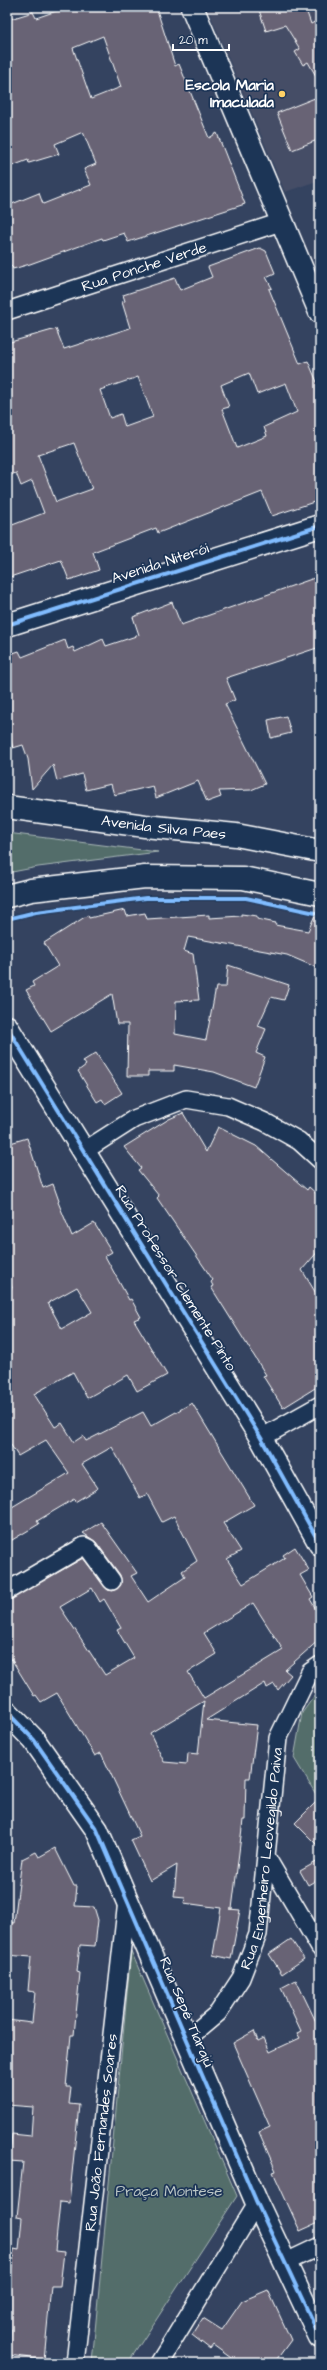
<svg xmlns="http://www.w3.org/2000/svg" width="327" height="2370" font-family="'Architects Daughter',sans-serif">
<rect width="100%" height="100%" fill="#344360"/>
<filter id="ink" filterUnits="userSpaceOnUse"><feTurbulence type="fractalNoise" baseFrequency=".025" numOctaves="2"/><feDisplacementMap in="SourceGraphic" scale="8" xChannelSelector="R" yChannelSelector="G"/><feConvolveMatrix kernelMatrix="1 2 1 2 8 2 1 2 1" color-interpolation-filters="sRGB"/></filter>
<g filter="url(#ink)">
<path fill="#444d66" d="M207,7H320V180L285,192Z"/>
<path fill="#526d6b" stroke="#a8b6b5" d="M7,833L158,852L38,867L7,873Z
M320,1688V1801L294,1758L302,1713Z
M131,1951L237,2196L128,2363H92Z"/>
<path fill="#686475" stroke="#fff" fill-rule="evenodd" d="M68,7H156L175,66L179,64L209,138L217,133L245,204L128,242L124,233L103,240L102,238L30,264L13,269L12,266L7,268V206L39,193L43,204L91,185L84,169L96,164L83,132L55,144L59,154L29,163L28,160L7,168V20L33,12L36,18ZM103,36L121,87L91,99L73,48Z
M258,7H305L311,24L320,19V83L308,62L303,65L295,52L300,49L285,25L266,31Z
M320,96V139L292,150L277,113Z
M260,248L266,251L275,273L266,277L272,288L269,289L300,364L308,361L320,389V500L272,516L262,492L158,533L156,528L93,552L99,570L69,580L61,560L7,578V527L44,513L32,481L21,486L16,473L7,476V343L56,329L64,349L130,328L122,302L125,301L123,295L175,278L180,290L212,277L208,267ZM249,373L257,394L286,383L297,412L264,427L267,436L237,448L222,409L229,407L221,385ZM138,377L153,417L125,427L121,414L110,418L100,390ZM74,443L92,489L56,502L38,455Z
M320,576V647L226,678L235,700L225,704L265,784L251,790L219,791L221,797L207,802L198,781L156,798L153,786L114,795L111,784L86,790L82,774L57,781L53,765L32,789L28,759L23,745L13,748L7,728V655L19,651L22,657L65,640L68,649L73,647L75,652L103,639L106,646L139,635L133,617L172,602L181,625Z
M286,716L291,733L271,738L268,720Z
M319,906L320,969L287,955L188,937L184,951L193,954L199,1000L176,1001L175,1034L206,1040L216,987H226L228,965L289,985L284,1000L271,997L258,1026L266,1029L256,1053L265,1057L254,1087L214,1072L174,1065V1071H148V1076H127L128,1024H117L112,994L51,1031L26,990L34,986L32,982L58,966L44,943L88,915L89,918L125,910L127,916L145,913L147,919L209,915V918L241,916V914L257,916V919L276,923L275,925L308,931Z
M96,1053L122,1093L105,1104L102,1099L97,1102L78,1071L86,1065L83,1061Z
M183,1113L206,1152L218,1127L256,1146L307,1190L309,1187L320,1197V1249L302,1270L320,1300V1385L283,1408L263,1376L266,1375L211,1287L213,1286L211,1282L213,1280L157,1198L159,1196L138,1170L141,1168L124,1147L169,1119Z
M27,1138L43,1188L53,1184L59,1201L58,1202L72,1236L94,1223L112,1252L105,1256L129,1300L131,1299L141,1317L134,1320L167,1375L137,1391L128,1375L87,1398L73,1372L34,1394L55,1427L62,1423L74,1442L83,1436L86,1441L143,1412L151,1426L192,1403L254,1505L223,1523L241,1551L227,1559L243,1584L285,1558L283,1555L295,1547L309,1570L300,1575L313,1597L310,1599L320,1616V1639L285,1670L291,1675L278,1690L274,1684L267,1688L265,1683L206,1720L257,1725L250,1778H246L245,1820H243L232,1909H229L240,1910L231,1959L213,1955L221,1908L184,1903L185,1898L174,1897L177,1865L150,1881L131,1840L140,1836L101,1753L95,1756L57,1693L41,1702L36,1695L34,1696L7,1652V1601L83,1558L108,1590L113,1591L121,1585L120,1575L96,1542L83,1533L101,1522L137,1573L131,1576L148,1602L185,1577L182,1571L197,1561L174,1516L162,1522L147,1494L140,1498L112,1447L82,1464L98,1488L75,1502L74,1499L37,1521L39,1524L7,1543V1510L69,1473L46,1440L18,1456L7,1439V1291L12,1288L7,1274V1144ZM77,1287L92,1312L62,1329L48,1303ZM92,1588L100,1602L104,1599L121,1628L117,1630L134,1658L105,1675L60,1607ZM253,1603L283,1650L204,1698L188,1672L217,1654L204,1633ZM204,1701L198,1754L188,1753L187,1764L164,1762L150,1733Z
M320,1798V1848L295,1823Z
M55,1848L74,1886H77L75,1906L94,1907L98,1920L95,1946L80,1945L77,1972L80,1973L74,2035H71L66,2087H71L69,2104L79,2105L69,2203L60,2202L55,2251L64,2252L60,2286H51L44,2360L9,2355L11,2329H7V2309L14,2249L19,2250L22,2218L17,2217L23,2162L9,2161L12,2134L31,2136L33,2107L7,2105V2020L32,2023L35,1992L28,1991L31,1957L7,1955V1922L14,1923L22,1859L36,1852L39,1857Z
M320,1860V1878L308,1885L300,1871Z
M291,1939L304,1959L282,1974L269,1954Z
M296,1980L320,2030V2222L300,2231L273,2172L276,2171L259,2132L270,2127L233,2043L254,2031L258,2041L264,2038L270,2052L300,2038L297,2033L301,2031L281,1988Z
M268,2290L291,2340L274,2363H238L213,2345L210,2349L192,2335L203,2318L222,2330L242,2301Z"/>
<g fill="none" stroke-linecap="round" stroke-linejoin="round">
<defs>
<g id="street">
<path id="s1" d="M7,311L281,222"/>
<path d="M84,1151L134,1119L186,1099L228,1106L265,1122L299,1141L320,1160"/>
<path d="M261,1438L320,1405"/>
<path d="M7,1591L84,1546L88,1548L112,1581"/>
<path d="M267,1858L320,1948"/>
<path id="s2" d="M186,2040L218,2013L241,1978L258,1934L278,1738L310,1672L320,1665"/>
<path d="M284,2263L320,2246"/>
<path id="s3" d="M75,2363L127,1901"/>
<path d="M159,2363L257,2203"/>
</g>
<g id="secondary">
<path d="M192,7L320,312"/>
<path d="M7,625L320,526"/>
<path id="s4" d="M7,807L145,826L236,835L320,851"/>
<path d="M7,896L31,890L145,877L243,878L320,894"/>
<path d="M7,1027L261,1438L320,1544"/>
<path d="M7,1712L34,1740L97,1830L257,2203L320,2337"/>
</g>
</defs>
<use href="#street" stroke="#fff" stroke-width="20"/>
<use href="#secondary" stroke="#fff" stroke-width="25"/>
<use href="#street" stroke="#1d3557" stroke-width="17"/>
<use href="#secondary" stroke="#1d3557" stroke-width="22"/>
<defs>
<path id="cycleway" d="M7,625L320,526
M7,919L36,912L146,898H246L320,914
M7,1027L261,1438L320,1544
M7,1712L34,1740L97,1830L257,2203L320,2337"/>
</defs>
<use href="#cycleway" stroke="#1d3557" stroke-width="6"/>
<use href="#cycleway" stroke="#80bcff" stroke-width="4"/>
</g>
</g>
<circle fill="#ffd166" stroke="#1d3557" stroke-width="1.5" cx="282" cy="94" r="4"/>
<g text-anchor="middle" stroke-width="3.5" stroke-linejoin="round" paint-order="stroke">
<g font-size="15" font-weight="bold" fill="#fff" stroke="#1d3557" text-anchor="end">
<text x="274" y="90">Escola Maria<tspan x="274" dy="17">Imaculada</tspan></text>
</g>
<g font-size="15" fill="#fff" stroke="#1d3557">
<text dy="5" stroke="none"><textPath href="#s1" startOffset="144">Rua Ponche Verde</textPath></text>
<text transform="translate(160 563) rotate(-18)" y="5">Avenida Niterói</text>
<text dy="5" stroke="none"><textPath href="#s4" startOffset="158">Avenida Silva Paes</textPath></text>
<text transform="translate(176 1278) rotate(58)" y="5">Rua Professor Clemente Pinto</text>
<text dy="5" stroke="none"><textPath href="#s2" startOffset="206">Rua Engenheiro Leovegildo Paiva</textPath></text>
<text transform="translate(187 2012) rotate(67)" y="5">Rua Sepé Tiarajú</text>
<text dy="5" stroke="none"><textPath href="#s3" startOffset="232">Rua João Fernandes Soares</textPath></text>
</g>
<g font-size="15" fill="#bac5c4" stroke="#1d3557">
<text x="169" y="2196">Praça Montese</text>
</g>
</g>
<rect width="327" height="2370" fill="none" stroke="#1d3557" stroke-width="24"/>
<rect x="12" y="12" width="303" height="2346" fill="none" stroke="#fff" stroke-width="1.5" filter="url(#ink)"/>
<path d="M173 44v6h56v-6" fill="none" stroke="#ffffff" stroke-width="2"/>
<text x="179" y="44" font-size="12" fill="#ffffff" stroke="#1d3557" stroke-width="3" paint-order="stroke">20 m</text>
</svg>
